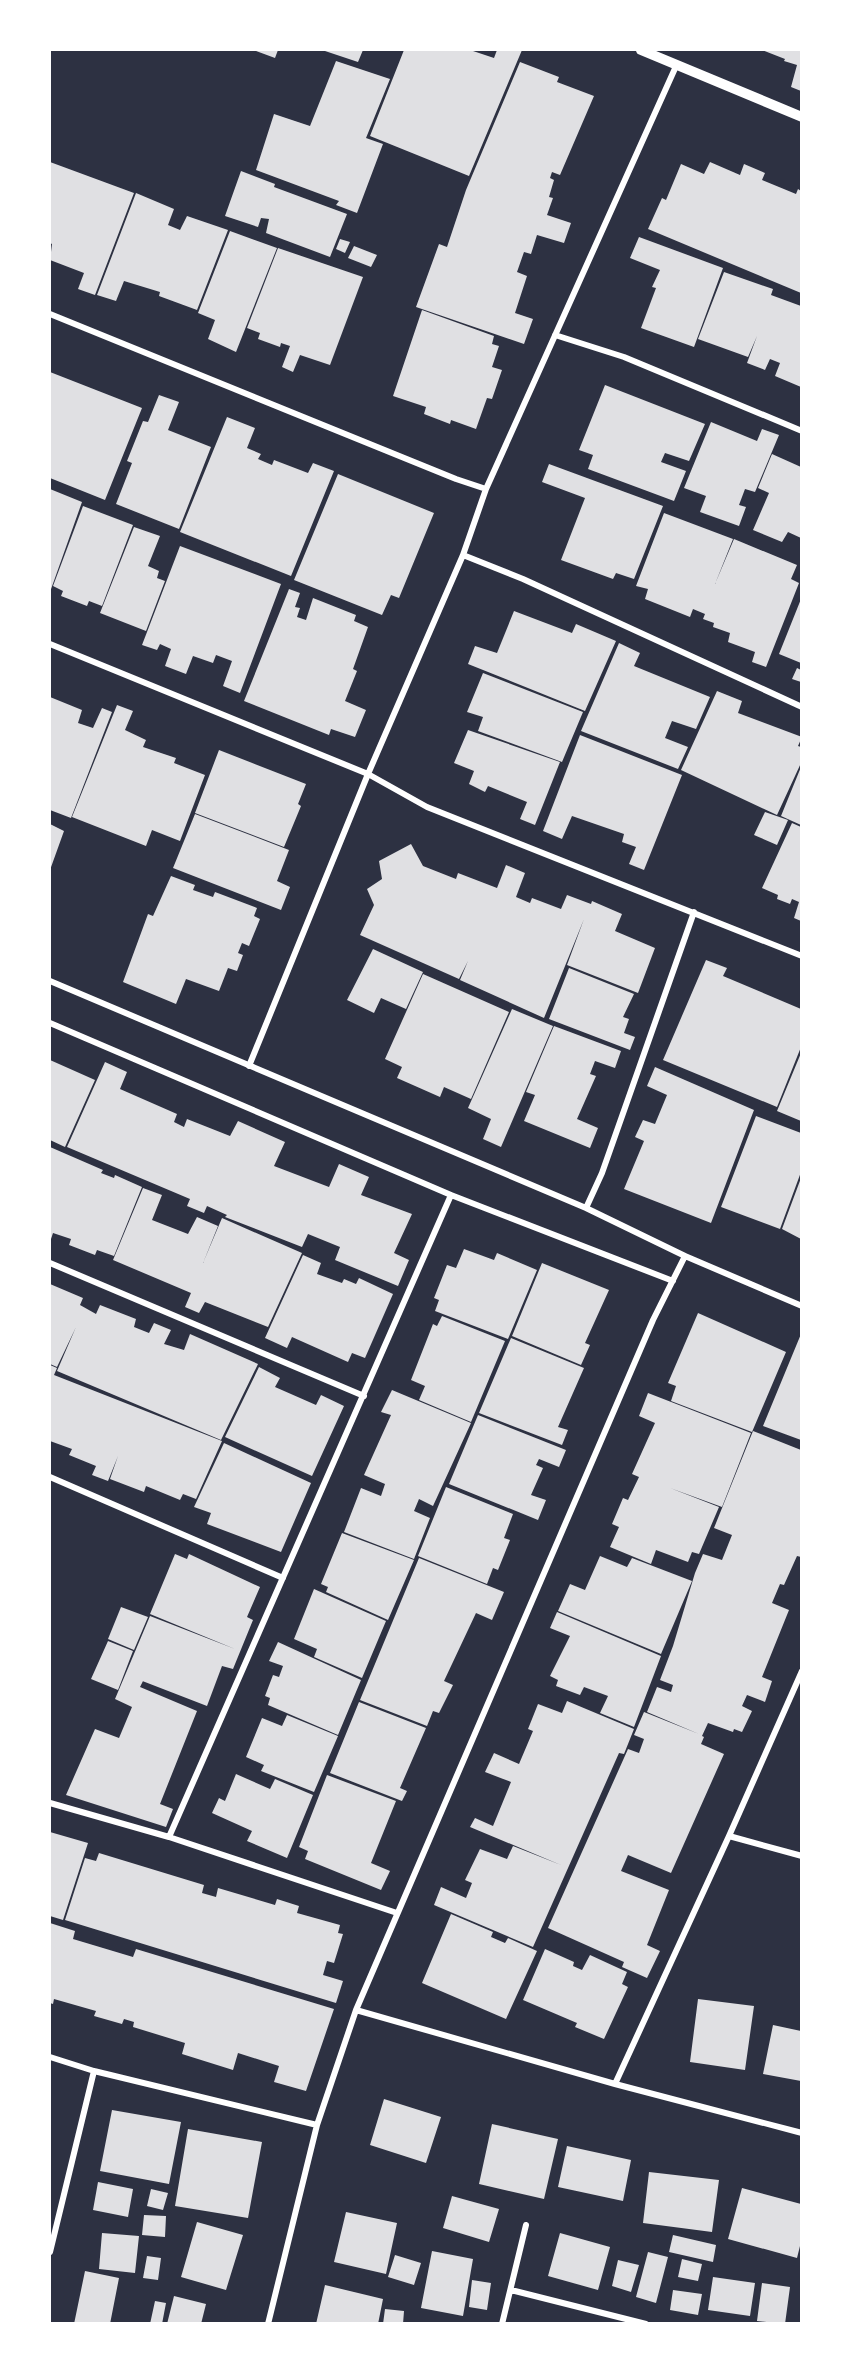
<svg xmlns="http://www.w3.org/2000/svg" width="851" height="2373" font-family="'PT Sans',sans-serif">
<rect width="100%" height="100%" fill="#2d3142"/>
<path fill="#e0e0e3" d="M253,50H278L275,58Z
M322,50H363L358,62Z
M404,50H470L494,58L497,50H522L469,176L370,136Z
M762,50H801V91L791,87L797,65L784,61L785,59Z
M336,61L390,79L366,138L383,144L357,213L336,205L339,201L256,170L274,114L310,126Z
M520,62L559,77L557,82L594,96L560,175L552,172L550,178L554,180L549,197L553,198L547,215L571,223L564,243L537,235L531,254L524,252L517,272L527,276L515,313L533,319L524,344L416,307L439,244L447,247L466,190Z
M50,162L134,193L95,295L78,289L84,273L50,260L52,244L50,243Z
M710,162L740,175L744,164L765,173L762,180L796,194L798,189L801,191V293L648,229L662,198L666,200L681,164L704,174Z
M241,171L275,184L274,187L347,214L330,257L266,233L269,219L261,218L258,227L225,216Z
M136,193L174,209L168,225L180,230L187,216L228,230L197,310L159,296L160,292L124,281L116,301L97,295Z
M230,231L277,248L236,352L208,339L215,320L198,313Z
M639,237L723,268L694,347L641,328L656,288L652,287L660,270L630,258Z
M340,239L350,242L345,253L336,249Z
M354,246L377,255L371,267L348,258Z
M278,248L363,277L330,365L300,355L293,372L282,367L290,346L281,343L280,347L258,339L260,333L247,328Z
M724,272L773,289L771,295L801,306V387L775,376L780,363L770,359L765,370L747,363L757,336L748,357L698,339Z
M422,310L494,336L492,344L499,346L492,367L502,370L492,399L487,398L476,429L451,420L450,424L424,414L426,407L393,396Z
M50,372L142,408L105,500L50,478Z
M605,385L705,424L689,461L665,453L661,462L686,471L674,501L588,469L593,455L579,450Z
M159,395L179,402L168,430L211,447L179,529L116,504L132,463L127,461L143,421L148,422Z
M227,417L255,428L247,448L261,454L258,459L272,465L274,460L308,473L313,463L334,471L291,576L180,532Z
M711,422L757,441L762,429L779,435L755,492L745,489L739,505L746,507L739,526L700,512L706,496L684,488Z
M772,454L801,467V538L788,532L782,542L753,530L769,493L758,488Z
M549,464L663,506L634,579L616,573L613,579L561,560L585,498L542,482Z
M338,474L434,513L399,598L391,595L382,615L294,580Z
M50,489L82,502L50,592Z
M83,506L133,525L102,606L89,601L87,606L61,596L63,591L53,586Z
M664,513L733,539L715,584L734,539L797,565L791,579L799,583L766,667L752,662L755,652L728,642L730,633L713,627L714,623L703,619L705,614L693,609L690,617L645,599L648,589L636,586Z
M134,527L160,536L148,566L159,571L157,578L165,581L146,631L100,613Z
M180,546L281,584L240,693L223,686L232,661L216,655L213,663L193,656L186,674L165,666L171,649L160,644L157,650L142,645Z
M289,589L300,593L295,607L300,608L297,617L306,620L313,598L356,615L354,621L368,627L353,669L357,671L345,701L366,710L355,737L331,729L329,735L244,701Z
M801,599V663L779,654Z
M514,611L572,633L576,624L616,641L585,711L468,664L475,646L497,653Z
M619,643L640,653L634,666L710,697L696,729L672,721L665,738L688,747L678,769L581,731Z
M797,668L801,670V682L792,679Z
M483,673L583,712L562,762L478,731L483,717L467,712Z
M717,691L742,701L738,713L802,737L798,746L801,747V763L777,815L681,770Z
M50,697L82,710L78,723L93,728L102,708L112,712L71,818L50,810Z
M117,705L133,711L125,730L146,740L143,747L176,758L174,763L205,775L180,841L152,830L146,846L72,817Z
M468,730L560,762L535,825L520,819L527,802L488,786L485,792L469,784L474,771L454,763Z
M580,735L682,775L644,870L629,864L636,847L622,842L624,834L572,816L562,839L543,831Z
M219,750L306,784L298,804L301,806L284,847L195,813Z
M801,767V825L781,816Z
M765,812L788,820L777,845L754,835Z
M195,814L289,850L277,881L290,887L281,910L173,868Z
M792,823L801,827V921L794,918L799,902L792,899L790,904L777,899L778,895L762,888Z
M50,824L64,831L50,870Z
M411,844L423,866L456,879L458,873L497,888L506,865L525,873L516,897L530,903L532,898L561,909L567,895L591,904L592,901L622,914L615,931L655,948L638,993L567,965L584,919L544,1018L460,980L468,961L459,979L360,935L374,905L367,889L382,879L379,861Z
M171,876L195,885L193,890L213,897L215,892L257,908L254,916L260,919L249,946L242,943L238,953L243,955L237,971L228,968L219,991L186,979L176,1004L123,982L148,914L153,916Z
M373,949L423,972L406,1009L381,998L374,1013L347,1000Z
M706,960L727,968L723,976L801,1009V1047L777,1107L663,1060Z
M569,968L634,994L623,1017L629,1019L624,1033L635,1037L630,1050L549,1019Z
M423,974L509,1012L471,1099L444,1087L440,1097L397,1078L402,1067L385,1059Z
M512,1009L553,1026L501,1147L483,1139L491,1119L468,1108Z
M554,1026L621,1051L615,1068L595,1061L590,1074L596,1076L577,1119L598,1128L590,1148L524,1121L535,1095L526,1092Z
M801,1053V1121L777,1111Z
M50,1060L95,1080L65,1147L50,1140Z
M105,1062L127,1072L120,1089L177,1114L174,1122L184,1127L187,1119L230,1136L238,1121L285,1142L274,1166L329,1187L339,1164L369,1177L361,1195L412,1214L394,1253L409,1260L398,1286L335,1260L340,1247L308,1234L302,1247L225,1217L227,1215L207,1206L204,1213L187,1206L190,1199L67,1147Z
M655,1067L754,1110L711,1223L624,1189L644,1141L635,1137L643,1120L655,1124L667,1095L647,1086Z
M756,1116L801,1133V1172L780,1229L721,1207Z
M50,1147L103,1170L101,1173L114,1178L115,1175L142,1187L114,1256L97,1250L95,1255L69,1245L71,1239L53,1233L50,1242Z
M801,1178V1239L782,1229Z
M143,1188L162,1195L152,1220L188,1234L197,1217L218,1226L203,1263L222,1218L302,1253L268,1327L205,1302L199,1313L185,1307L191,1293L113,1260Z
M464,1249L494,1260L497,1253L537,1270L508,1339L435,1311L439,1300L434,1298L447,1265L456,1268Z
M303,1255L321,1263L317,1274L342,1283L344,1279L356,1284L359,1278L393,1294L365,1358L352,1353L348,1362L292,1337L287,1348L265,1338Z
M542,1263L609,1290L585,1343L590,1345L581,1365L512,1336Z
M50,1284L83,1298L80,1305L96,1314L100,1305L136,1319L134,1327L149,1333L154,1323L171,1330L164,1344L184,1350L190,1334L258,1364L221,1440L57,1371L76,1327L57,1367L50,1364Z
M698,1313L786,1352L752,1432L671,1401L676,1386L668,1383Z
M442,1316L505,1341L471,1422L419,1400L425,1386L411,1380L433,1324L437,1326Z
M801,1334V1440L763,1426Z
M511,1338L584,1368L558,1427L568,1430L562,1445L479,1413Z
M50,1365L57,1368L54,1375L222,1441L196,1499L183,1494L180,1500L146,1486L144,1492L110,1479L118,1456L108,1481L92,1475L96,1466L69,1455L72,1449L50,1441Z
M259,1367L280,1378L275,1387L316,1405L321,1395L344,1406L312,1476L225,1437Z
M392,1390L471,1423L433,1506L419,1499L414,1511L430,1518L414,1559L344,1532L361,1488L381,1496L385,1484L364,1475L391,1415L381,1412Z
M648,1393L751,1433L722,1507L670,1488L719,1507L699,1554L692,1552L688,1562L656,1550L651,1564L610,1547L619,1527L612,1524L623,1498L628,1500L639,1477L632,1474L655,1423L639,1416Z
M478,1415L566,1450L559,1467L539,1459L536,1465L543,1468L531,1495L546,1500L538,1520L449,1484Z
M753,1431L801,1450V1557L797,1556L784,1585L780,1584L772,1603L789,1610L762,1677L772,1681L765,1702L747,1695L742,1706L752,1711L742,1732L734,1729L733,1732L708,1723L702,1736L704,1737L701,1744L724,1754L671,1873L628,1855L621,1871L669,1890L647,1945L660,1951L647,1978L622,1967L624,1962L548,1928L628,1749L639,1753L644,1739L634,1735L644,1712L699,1734L647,1712L657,1687L671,1692L673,1685L660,1680L673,1646L695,1573L703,1554L722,1560L732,1535L714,1528Z
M224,1443L311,1483L281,1552L207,1524L211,1513L194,1507Z
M446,1487L513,1514L504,1538L510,1540L498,1570L493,1568L487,1584L418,1556Z
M342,1533L414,1560L388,1620L326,1592L328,1587L321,1584Z
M175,1554L187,1559L189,1554L260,1587L247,1617L253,1620L233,1669L222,1666L207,1706L132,1677L143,1681L140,1687L197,1711L160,1804L173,1809L166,1827L66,1795L95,1729L119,1738L132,1707L115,1699L150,1616L235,1649L150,1614Z
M600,1556L627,1567L632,1558L692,1581L661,1654L558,1611L570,1584L585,1590Z
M419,1558L504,1592L492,1620L476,1613L444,1681L453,1685L439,1713L433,1711L427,1726L360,1700Z
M314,1589L386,1621L362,1678L314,1657L317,1649L294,1639Z
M121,1607L148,1617L134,1650L108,1639Z
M557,1612L661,1656L634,1727L600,1713L608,1696L584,1687L580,1695L556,1686L558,1680L550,1676L570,1636L550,1628Z
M108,1641L133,1651L118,1690L91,1679Z
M278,1642L361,1680L338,1735L268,1705L270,1698L265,1696L273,1675L279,1677L283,1666L269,1661Z
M567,1701L634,1729L624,1754L619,1753L533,1947L434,1905L441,1887L466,1898L472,1883L465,1880L480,1849L507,1859L513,1846L561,1865L470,1827L475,1818L493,1826L511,1782L485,1772L494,1753L519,1764L533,1731L528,1729L538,1704L562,1713Z
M359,1702L426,1728L400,1788L407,1791L402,1801L330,1773Z
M287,1715L338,1736L314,1792L261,1771L264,1765L246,1757L262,1718L282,1726Z
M236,1774L270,1789L275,1779L313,1795L287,1858L247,1841L252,1831L212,1813L219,1798L225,1801Z
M327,1775L396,1801L371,1863L390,1871L381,1890L305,1859L308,1851L299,1847Z
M50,1832L88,1843L63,1920L50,1916Z
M99,1853L204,1885L202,1893L216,1897L218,1888L275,1905L277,1899L299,1906L297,1913L340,1925L338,1933L343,1934L334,1963L327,1961L323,1975L343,1981L336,2003L65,1920L85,1858L96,1861Z
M451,1914L493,1932L491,1937L505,1943L508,1938L537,1951L506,2019L422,1983Z
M50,1923L75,1931L73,1939L133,1957L136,1949L334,2009L306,2091L274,2082L279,2066L238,2053L233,2070L182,2054L185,2043L133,2027L134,2022L124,2019L122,2024L94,2016L96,2011L54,1999L53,2004L50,2003Z
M545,1949L574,1962L573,1966L582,1970L590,1955L627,1972L622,1984L628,1987L604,2039L575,2027L577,2023L523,2000Z
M698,1999L754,2006L745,2070L690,2062Z
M773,2025L801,2031V2081L763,2074Z
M384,2099L441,2117L426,2163L370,2145Z
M112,2110L181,2122L169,2184L100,2171Z
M492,2124L558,2139L544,2199L479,2184Z
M188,2129L262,2142L248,2218L175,2206Z
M567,2146L631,2160L623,2201L558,2187Z
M649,2172L719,2180L712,2232L643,2223Z
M98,2182L133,2189L128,2217L93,2210Z
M742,2188L801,2204V2242L797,2258L728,2239Z
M151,2189L168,2193L163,2210L147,2206Z
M452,2196L499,2209L489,2242L443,2228Z
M346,2212L397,2223L386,2274L334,2262Z
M144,2215L166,2216L165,2237L142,2235Z
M197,2222L243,2235L226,2290L181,2277Z
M102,2233L139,2236L135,2273L99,2269Z
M560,2233L610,2247L598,2290L548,2276Z
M673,2235L716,2245L713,2262L669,2252Z
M432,2251L473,2259L463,2316L421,2308Z
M648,2252L668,2257L656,2303L636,2297Z
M395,2255L421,2263L414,2285L388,2277Z
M147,2256L161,2258L158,2280L143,2278Z
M682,2259L702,2264L698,2281L678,2277Z
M618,2260L639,2265L631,2292L612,2286Z
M85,2271L119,2278L110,2324H74Z
M713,2277L755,2283L750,2316L708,2310Z
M472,2280L491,2283L487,2310L469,2307Z
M762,2283L790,2287L785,2324L757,2321Z
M325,2285L383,2299L378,2324H316Z
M673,2290L702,2294L698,2315L670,2310Z
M174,2296L206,2304L201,2324H167Z
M155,2301L166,2303L162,2324H150Z
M385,2309L404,2311L403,2324H383Z"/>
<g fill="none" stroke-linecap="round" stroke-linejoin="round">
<path stroke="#fff" stroke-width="6" d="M50,314L456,479L486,489
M555,335L624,357L802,431
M463,555L523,579L802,707
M50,644L368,774L427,807L802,956
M50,981L586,1208L685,1256L802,1306
M50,1023L451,1195L673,1281
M249,1066L368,774L463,555L486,489L677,64
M586,1208L602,1173L694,912
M50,1263L364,1396
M50,1477L283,1578
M50,1803L169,1837L397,1913
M729,1836L802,1856
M169,1837L451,1195
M356,2010L615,2084L802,2133
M50,2057L94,2071L317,2125
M615,2084L729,1836L802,1671
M50,2252L94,2071
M511,2290L646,2324
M268,2324L317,2125L356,2010L653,1320L685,1256
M502,2324L526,2225"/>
<path stroke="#fff" stroke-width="10" d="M641,50L802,117"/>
</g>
<rect width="851" height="2373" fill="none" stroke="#ffffff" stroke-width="102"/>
</svg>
